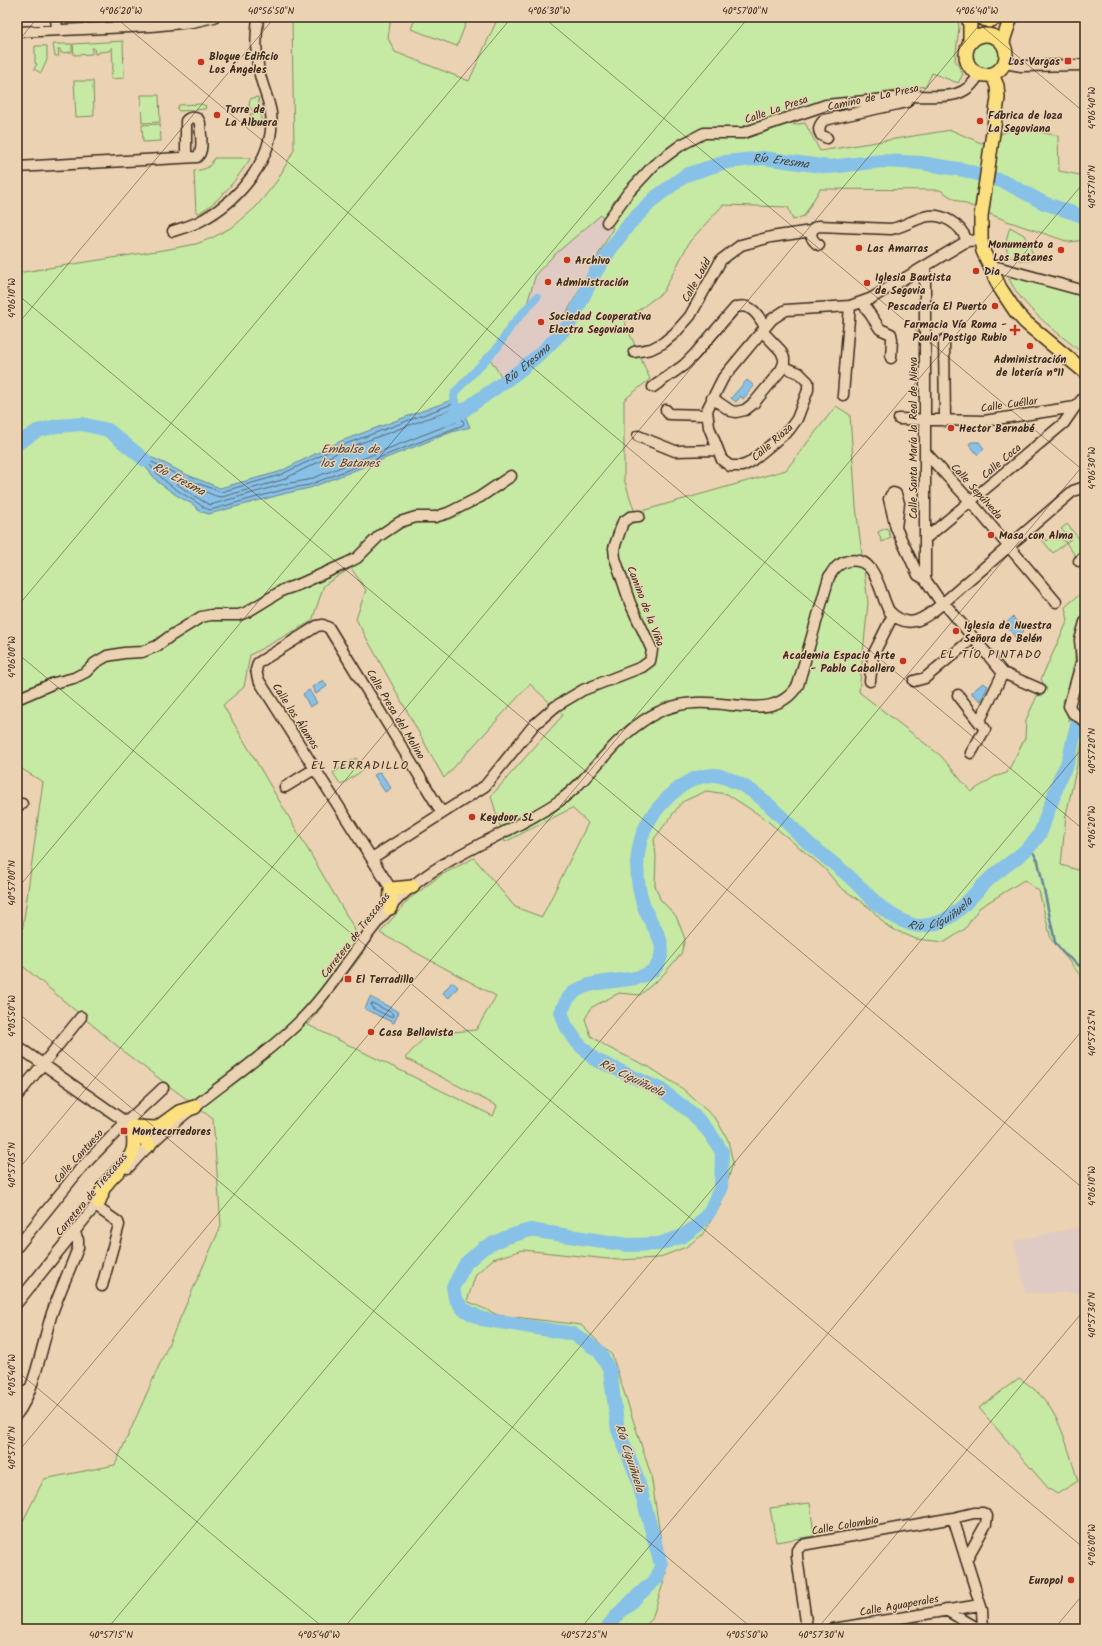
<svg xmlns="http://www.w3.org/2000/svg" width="1102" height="1646" font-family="Kalam,sans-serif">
<rect width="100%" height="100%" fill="#ead2b2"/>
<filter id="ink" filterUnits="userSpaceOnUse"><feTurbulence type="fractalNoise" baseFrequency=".025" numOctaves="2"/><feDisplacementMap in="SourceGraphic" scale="8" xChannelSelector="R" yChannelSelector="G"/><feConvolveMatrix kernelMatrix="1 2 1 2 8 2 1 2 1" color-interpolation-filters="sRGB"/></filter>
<g filter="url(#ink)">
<path fill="#dfcbc4" d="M600,215L613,228L567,314L568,316L546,343L528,360L503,379L490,359L501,348L510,330L527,304L536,274L554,255Z
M1085,1226V1293H1026L1014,1241Z"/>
<path fill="#c6e9a3" stroke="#808a60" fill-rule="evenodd" d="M292,17H391L388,38L395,52L469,81L497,20L491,17H957L959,27L955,60L963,74L958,83L932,73L926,86L811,104L793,125L805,123L820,151L951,130L981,143L1017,127L1058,136L1059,171L1085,176V240L1069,242L1007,221L954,199L940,190L820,189L804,216L793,220L788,207L723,205L690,241L663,292L624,321L650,379L624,400V479L635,513L786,470L836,406L850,415L856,507L868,603L859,692L941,756L971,792L994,777L1007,773L1025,738L1026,720L1037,696L1043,695L1046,688L1041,679L1068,620L1065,607L1085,590V614L1075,639V660L1070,682L1063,701L1069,721L1076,714C1069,703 1081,675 1085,663V729L1066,815L1061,865L1085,872V981L1051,939L1039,891L1024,880L979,908L965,929L945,942L916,939L888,927L870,908L840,887L824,868L764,818L727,794L706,791L682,802L654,839L656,856L655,885L660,899L676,916L685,939L681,954L662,976L640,995L619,993L592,1007L585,1019L591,1036L609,1048L649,1067L683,1089L716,1119L728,1140L733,1163L720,1206L702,1235L686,1247L658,1258L618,1260L523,1250L493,1259L476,1274L467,1301L498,1315L581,1325L612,1355L651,1475L666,1574L652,1619L642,1629H17V1533L44,1479L115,1465L221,1226L213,1119L128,1055L18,962L43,782L17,766V273L169,249L196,244L212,238L234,226L256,207L277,181L294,150ZM601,215L613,228L566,314L568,316L546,343L528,360L503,379L490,359L501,348L510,330L527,304L536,274L554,255ZM351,568L366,590L356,619L444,778L530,684L563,715L491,796L505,842L572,808L588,823L542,917L515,907L474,858L441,875L409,899L380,933L496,996L476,1030L428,1034L405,1058L497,1106L493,1116L308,1025L363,953L354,928L223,705L244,687L250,655L312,621L324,585Z
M416,17H448L466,23L457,46L411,29Z
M970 55a15 15 0 1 1 30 0a15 15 0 1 1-30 0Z
M123,41L124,78L111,79L113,65L112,47L109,51L99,52L98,54H95L94,48H92V54L74,55L73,44Z
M53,44H72V52L61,53L60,49H58L59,56H55Z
M35,46H47V60L41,73L34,69L37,64L35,63Z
M74,81H93L94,116L76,117Z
M141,95H159L160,122L142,123Z
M258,97L260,110H252L249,106L250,99Z
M201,104L206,106L205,109L179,111L177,109L179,105Z
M261,113V126H251L250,114Z
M160,124L161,141L143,142L142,125Z
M214,158H251C237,178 221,201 199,213L196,212L194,171C205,169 210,169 214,158Z
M1010,227L1024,235L1036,260C1025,262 1007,261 1006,246C1006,240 1008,233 1010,227Z
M1008,276H1015L1085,296V348L1082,353C1058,332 1020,307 1008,276Z
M1067,524L1085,546V552L1077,558L1066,543L1053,553L1039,536L1041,535L1047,541L1056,533L1066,543L1071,539L1061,529Z
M887,528L891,538L882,542L878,532Z
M356,758L363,770L341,785L333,773Z
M1019,1378C1032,1386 1044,1397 1052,1411C1064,1429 1071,1460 1078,1481L1057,1494L1048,1488L979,1408Z
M810,1503L814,1536L776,1542L770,1508Z"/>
<path fill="#88c1e7" stroke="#698597" d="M747,380L754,386L743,399L741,396L736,402L731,398Z
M457,398L470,427L452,432L310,488L287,493L209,514L199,511L194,505L176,495L158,482L130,448L164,463L185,474L220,488L279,472L341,441Z
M971,442H979L984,449L978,455L969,444Z
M1013,617L1024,631L1016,638L1005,624Z
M323,680L327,686L316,694L312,687Z
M983,683L988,686L981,701L972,694V692Z
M309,690L317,703L310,707L303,694Z
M380,772L391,788L385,792L374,775Z
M452,982L458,987L449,998L443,993Z
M370,997L399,1012L394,1023L365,1009Z"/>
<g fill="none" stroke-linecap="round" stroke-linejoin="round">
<path stroke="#5a666e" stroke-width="1" d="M453,404L456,405L464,423L463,425L309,485L286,489L210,510C203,508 200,504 193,500C176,490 161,480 149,464L152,462L184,478L221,492L280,475L343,445Z
M451,410L453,411L457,419L456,422L308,480L284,484L210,505C205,503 180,487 176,483L179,481L216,496L222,497L282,480L345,449Z
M372,1003L392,1013L393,1016L390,1017L372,1008L371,1006Z"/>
<path stroke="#698597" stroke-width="2.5" d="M1030,847L1038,861L1055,942L1063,953L1085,970"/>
<path stroke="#88c1e7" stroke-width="8" d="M457,408L454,397L455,392L498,347L511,326L537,297"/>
<g stroke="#88c1e7" stroke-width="14">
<path id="s1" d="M446,419L463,411L518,372L543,351L569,325L595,273L612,247L630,223L656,197L686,175L726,162L763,158L829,167L882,161L921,163L964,170L1005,182L1044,203L1085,217"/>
<path d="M17,444L37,431L57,426L82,424L108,430L145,460"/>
<path id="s2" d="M606,1629L617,1615L657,1578L661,1565L637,1477L618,1430L610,1371L599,1351L574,1334L482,1319L463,1309L455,1298L453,1287L466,1263L483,1248L507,1237L530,1230L628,1245L659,1244L683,1236L698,1225L710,1211L721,1187L722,1152L710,1133L693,1114L660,1089L594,1059L577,1042L566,1026L561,1012C564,1007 566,1000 570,996C593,972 647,990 659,962C668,943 653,928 646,912C634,882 633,843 652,816C666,797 689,774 715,775C726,776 747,787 756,794C772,806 790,826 805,840C822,856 841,867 857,884C872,899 883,912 903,921C908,923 913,926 919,926C952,925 964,904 985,883C1001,867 1027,854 1039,835C1044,826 1046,815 1050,806C1054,797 1056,789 1059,780C1061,774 1065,769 1067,764C1071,754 1072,743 1075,733C1077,723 1082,713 1085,703"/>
</g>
<defs>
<path id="minor" d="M56,17L57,30
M17,32L151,26L192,22L214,17
M1005,63L1021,66L1085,65
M827,138L821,135C817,129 820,124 824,120L907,102
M17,167L197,157C205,151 200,132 200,123L198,119C194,117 189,117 186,121V152L188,157
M607,222L628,193L654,165L681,145L704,133H743L826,105L915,96C941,96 965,101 979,74
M173,231C183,228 194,225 204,219C240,199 276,157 271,113C269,100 263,88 260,75C255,55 256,37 258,17
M819,245C810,240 808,230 818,226L891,229C903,227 913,220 924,217C942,212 961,224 967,241
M925,266V579L942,604
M997,267L1085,291
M862,302L880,329L891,334L892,339L891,358
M944,340L945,421
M634,352L651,349L663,343L675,333L690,316L721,260L741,245L771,237L811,231
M789,369L799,373L808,382V390L797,419L789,430L749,463L742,466H730L722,460L709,427L707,410L723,378L772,319L786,310L850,306L870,299L967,241L981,240
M653,387L684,365L694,355L735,308C750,301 759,316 765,327
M843,395L850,306
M712,398L731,411L736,412L745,410L754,403L781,370L784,363V358L781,351L762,331
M666,410L669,414L707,415
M899,419L984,421L1075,407
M638,436L675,451L717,450
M925,452L971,502L1056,602
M896,528L889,499L891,495L893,493L896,494L899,503L896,528L918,575L925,579
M925,539L1064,423L1075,407L1085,396
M1079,561L1085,556
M944,603L1003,673L1040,689
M1085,622L1080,640L1082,661L1069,706L1073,713L1085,721
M870,681L873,655L893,615
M914,681L925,678L973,638
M958,695L979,722L1003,673
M17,699L54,683L74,678L86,672L95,663L107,656L124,653L142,652L157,646L169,637L201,617L211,615H239L247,612L283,590L300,584L347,563L357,558L379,536L400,522L416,517H435L448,513L480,497L511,476
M971,753L985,729L979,722
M285,787L316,768
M17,805L22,804
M372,858L485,786L534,725L556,706L583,690L642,667L650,661L652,650L630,603L615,558L614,548L623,522L630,517L639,516
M391,889L258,679L256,670L258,663L317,626L323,625L329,628L442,813
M17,1046L130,1125
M17,1096L81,1017
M128,1168C176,1112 242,1076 295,1026C336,987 361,935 401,896C445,854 509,835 559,801C589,780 607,747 636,726C654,712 672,704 695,703C731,700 775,722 798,685L829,577C833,569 839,563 848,561C877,555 879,593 889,611C909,632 925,618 942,604L1073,491L1085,487
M95,1206L118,1222L119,1225L102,1286
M17,1247L81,1168L118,1130L163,1088
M17,1303L103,1196
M17,1398L30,1388
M17,1414C34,1393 43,1341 52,1313C60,1291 70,1269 78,1248V1240L74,1231
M953,1518L982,1610L983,1629
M946,1610L979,1629
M807,1629L797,1557V1550L802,1545L953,1518L974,1513H983L987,1516L986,1524L966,1560
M833,1629L980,1605"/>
<path id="major" d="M968,17L970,25V43
M979,17L989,21L998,17
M966 55a20 20 0 1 1 40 0a20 20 0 1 1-40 0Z
M1003,44L1004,38L1011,17
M992,74L997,86L998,98L981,216V240L983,251L1000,288L1016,312L1025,322L1085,372
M390,908L391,889L412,887
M133,1127L157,1128L179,1112L195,1107
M133,1127L149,1145
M99,1202C102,1177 128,1169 133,1150C135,1143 133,1134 133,1127"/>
</defs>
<use href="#minor" stroke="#3b2a1e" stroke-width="13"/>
<use href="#major" stroke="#3b2a1e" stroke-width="16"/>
<use href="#minor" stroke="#ead2b2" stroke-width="10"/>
<use href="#major" stroke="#fce080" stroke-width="13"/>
</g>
</g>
<path fill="none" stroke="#3b2a1e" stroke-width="1" stroke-opacity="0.45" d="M115,17L1085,831M543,17L1085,472M971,17L1085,113M17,43L38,17M17,294L1085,1190M17,325L275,17M17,607L512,17M17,653L1085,1549M17,889L749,17M17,1012L753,1629M17,1171L986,17M17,1371L325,1629M17,1453L1085,181M107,1629L1085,463M343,1629L1085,745M580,1629L1085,1027M817,1629L1085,1309M1054,1629L1085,1592"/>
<g fill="#c8321e" stroke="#ead2b2" stroke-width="1.5">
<rect x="1064" y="57" width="8" height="8" rx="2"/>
<circle cx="201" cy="62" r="4"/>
<circle cx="217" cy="115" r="4"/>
<circle cx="980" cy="121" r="4"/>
<circle cx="859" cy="248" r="4"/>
<circle cx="1061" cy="250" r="4"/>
<circle cx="567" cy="260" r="4"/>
<circle cx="976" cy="271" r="4"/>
<circle cx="548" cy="282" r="4"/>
<circle cx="867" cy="283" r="4"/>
<circle cx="995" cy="306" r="4"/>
<circle cx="541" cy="322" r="4"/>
<path d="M1013 324h4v4h4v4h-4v4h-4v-4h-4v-4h4z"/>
<circle cx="1030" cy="346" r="4"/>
<circle cx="951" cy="428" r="4"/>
<circle cx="991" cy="535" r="4"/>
<circle cx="956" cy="631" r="4"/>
<circle cx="903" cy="661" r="4"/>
<circle cx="472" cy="817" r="4"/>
<rect x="344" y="975" width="8" height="8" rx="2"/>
<circle cx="371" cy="1032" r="4"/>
<rect x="120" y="1127" width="8" height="8" rx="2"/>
<circle cx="1071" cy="1580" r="4"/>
</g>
<g text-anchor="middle" stroke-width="3" stroke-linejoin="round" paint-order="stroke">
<g font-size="11" font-weight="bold" fill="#3b2a1e" stroke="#ead2b2" text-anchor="start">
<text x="209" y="60">Bloque Edificio<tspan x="209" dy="13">Los Ángeles</tspan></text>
<text x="1060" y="65" text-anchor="end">Los Vargas</text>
<text x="225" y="113">Torre de<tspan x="225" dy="13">La Albuera</tspan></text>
<text x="988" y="119">Fábrica de loza<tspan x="988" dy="13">La Segoviana</tspan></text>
<text x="1053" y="248" text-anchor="end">Monumento a<tspan x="1053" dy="13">Los Batanes</tspan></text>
<text x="867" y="252">Las Amarras</text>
<text x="575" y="264">Archivo</text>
<text x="984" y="275">Dia</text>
<text x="875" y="281">Iglesia Bautista<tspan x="875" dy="13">de Segovia</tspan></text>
<text x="556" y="286">Administración</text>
<text x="987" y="310" text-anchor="end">Pescadería El Puerto</text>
<text x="549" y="320">Sociedad Cooperativa<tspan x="549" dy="13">Electra Segoviana</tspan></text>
<text x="1007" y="328" text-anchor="end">Farmacia Vía Roma -<tspan x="1007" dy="13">Paula Postigo Rubio</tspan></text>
<text x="1030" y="363" text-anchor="middle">Administración<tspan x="1030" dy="13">de lotería n°11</tspan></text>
<text x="959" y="432">Hector Bernabé</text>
<text x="999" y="539">Masa con Alma</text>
<text x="964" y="629">Iglesia de Nuestra<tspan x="964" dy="13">Señora de Belén</tspan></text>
<text x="895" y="659" text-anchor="end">Academia Espacio Arte<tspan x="895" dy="13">- Pablo Caballero</tspan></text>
<text x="480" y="821">Keydoor SL</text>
<text x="356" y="983">El Terradillo</text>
<text x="379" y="1036">Casa Bellavista</text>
<text x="132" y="1135">Montecorredores</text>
<text x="1063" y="1584" text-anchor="end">Europol</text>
</g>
<g font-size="11" fill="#3b2a1e" stroke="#ead2b2">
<text transform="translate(873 97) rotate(-12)" y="4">Camino de La Presa</text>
<text transform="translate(776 109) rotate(-19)" y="4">Calle La Presa</text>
<text transform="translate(696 280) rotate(-61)" y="4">Calle Laúd</text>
<text transform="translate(1009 404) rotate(-8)" y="4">Calle Cuéllar</text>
<text transform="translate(913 438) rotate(-90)" y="4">Calle Santa María la Real de Nieva</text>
<text transform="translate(772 442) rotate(-41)" y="4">Calle Riaza</text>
<text transform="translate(1001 461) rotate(-40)" y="4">Calle Coca</text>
<text transform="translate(977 491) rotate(48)" y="4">Calle Sepúlveda</text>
<text transform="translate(646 606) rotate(69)" y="4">Camino de la Viña</text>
<text transform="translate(396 714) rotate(59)" y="4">Calle Presa del Molino</text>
<text transform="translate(296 716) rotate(57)" y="4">Calle los Álamos</text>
<text transform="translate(355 935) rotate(-52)" y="4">Carretera de Trescasas</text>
<text transform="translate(78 1156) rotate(-48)" y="4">Calle Cantueso</text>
<text transform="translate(91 1194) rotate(-50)" y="4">Carretera de Trescasas</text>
<text transform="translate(845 1525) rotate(-10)" y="4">Calle Colombia</text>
<text transform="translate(899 1605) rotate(-10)" y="4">Calle Aguaperales</text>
</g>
<g font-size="12" font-style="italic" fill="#47413c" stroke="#ead2b2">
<text dy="4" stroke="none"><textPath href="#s1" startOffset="446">Río Eresma</textPath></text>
<text dy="4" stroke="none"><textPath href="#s1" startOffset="98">Río Eresma</textPath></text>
<text x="350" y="453">Embalse de<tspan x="350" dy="14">los Batanes</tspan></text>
<text transform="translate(179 479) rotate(28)" y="4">Río Eresma</text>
<text dy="4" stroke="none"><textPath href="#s2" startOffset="1685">Río Ciguiñuela</textPath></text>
<text transform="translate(632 1078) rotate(26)" y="4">Río Ciguiñuela</text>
<text transform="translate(630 1458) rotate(72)" y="4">Río Ciguiñuela</text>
</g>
<g font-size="12" letter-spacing="1" fill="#3b2a1e" stroke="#ead2b2">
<text x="991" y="658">EL TÍO PINTADO</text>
<text x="360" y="769">EL TERRADILLO</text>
</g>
</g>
<rect width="1102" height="1646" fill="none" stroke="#ead2b2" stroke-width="44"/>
<rect x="22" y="22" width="1058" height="1602" fill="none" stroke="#3b2a1e" stroke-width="1.5"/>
<g font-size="10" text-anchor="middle" fill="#3b2a1e">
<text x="121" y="14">4°06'20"W</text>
<text x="271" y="14">40°56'50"N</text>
<text x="549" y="14">4°06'30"W</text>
<text x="745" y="14">40°57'00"N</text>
<text x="977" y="14">4°06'40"W</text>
<text transform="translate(1091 108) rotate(-90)" y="4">4°06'40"W</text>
<text transform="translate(1091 187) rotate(-90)" y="4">40°57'10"N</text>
<text transform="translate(11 298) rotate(-90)" y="4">4°06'10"W</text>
<text transform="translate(1091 468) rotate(-90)" y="4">4°06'30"W</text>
<text transform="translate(11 657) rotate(-90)" y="4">4°06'00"W</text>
<text transform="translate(1091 751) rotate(-90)" y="4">40°57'20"N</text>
<text transform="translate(1091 827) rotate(-90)" y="4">4°06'20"W</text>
<text transform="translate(11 883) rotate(-90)" y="4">40°57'00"N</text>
<text transform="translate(11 1016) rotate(-90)" y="4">4°05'50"W</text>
<text transform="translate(1091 1033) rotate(-90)" y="4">40°57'25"N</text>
<text transform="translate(11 1165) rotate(-90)" y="4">40°57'05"N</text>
<text transform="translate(1091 1186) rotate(-90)" y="4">4°06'10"W</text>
<text transform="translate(1091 1315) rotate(-90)" y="4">40°57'30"N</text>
<text transform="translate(11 1375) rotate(-90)" y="4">4°05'40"W</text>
<text transform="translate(11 1448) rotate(-90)" y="4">40°57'10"N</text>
<text transform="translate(1091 1545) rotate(-90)" y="4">4°06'00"W</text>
<text x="111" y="1638">40°57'15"N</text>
<text x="319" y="1638">4°05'40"W</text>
<text x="584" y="1638">40°57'25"N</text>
<text x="747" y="1638">4°05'50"W</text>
<text x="821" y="1638">40°57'30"N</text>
</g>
</svg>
